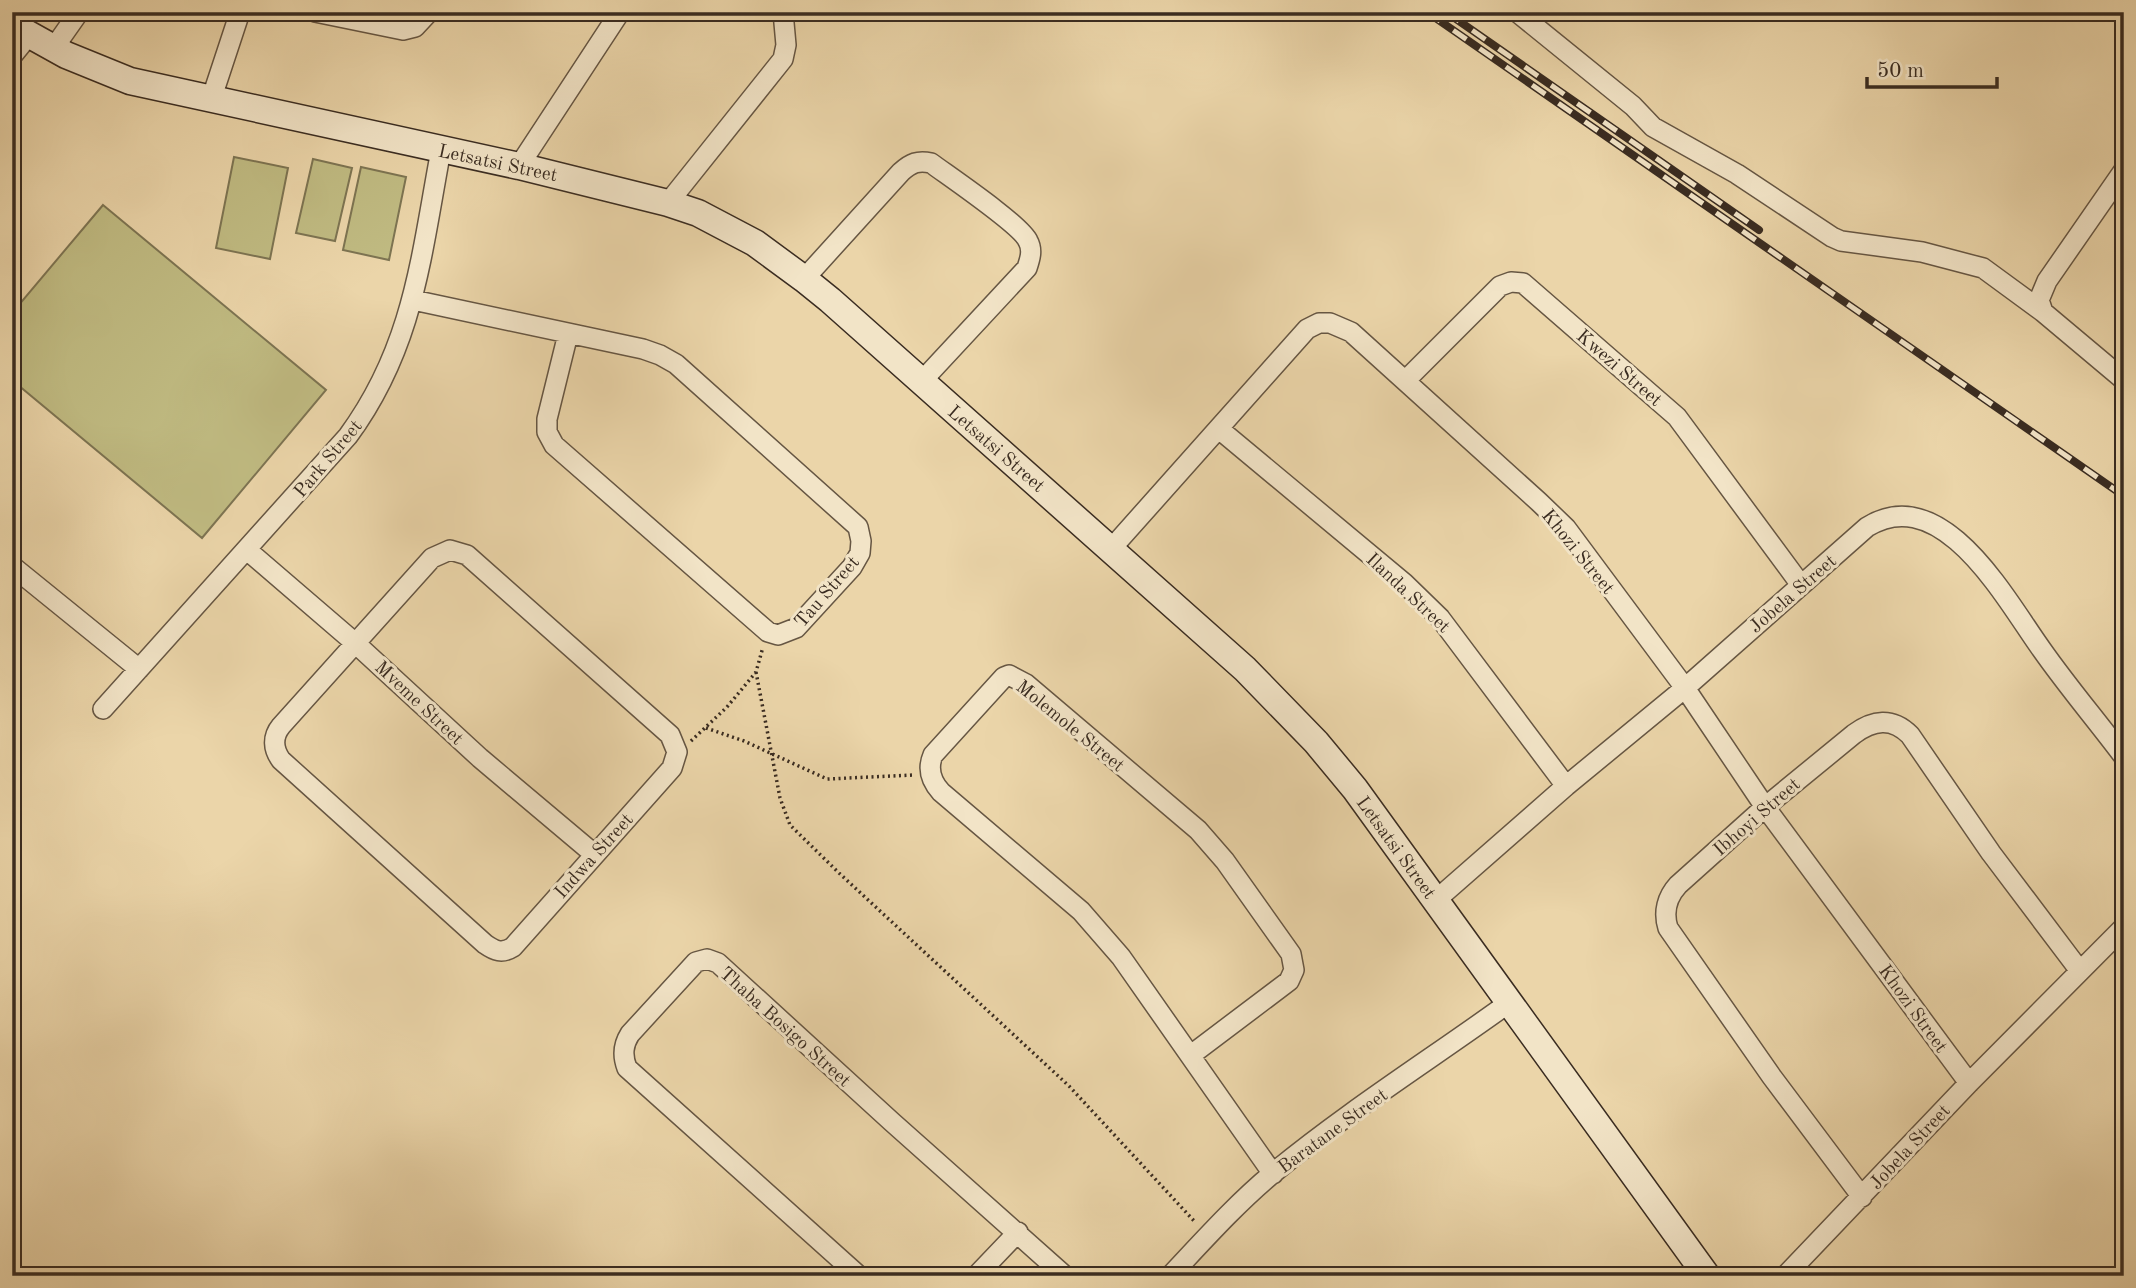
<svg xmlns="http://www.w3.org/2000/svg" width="2136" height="1288" font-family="'Old Standard TT',serif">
<rect width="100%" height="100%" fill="#ebd5a9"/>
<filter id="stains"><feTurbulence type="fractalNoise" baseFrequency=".00286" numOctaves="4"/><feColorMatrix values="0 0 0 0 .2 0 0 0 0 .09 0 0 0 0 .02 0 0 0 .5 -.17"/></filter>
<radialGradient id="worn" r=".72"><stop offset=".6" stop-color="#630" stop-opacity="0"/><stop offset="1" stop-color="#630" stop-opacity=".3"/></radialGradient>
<path fill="#c0bb82" stroke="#7d7452" stroke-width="2" d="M234,157L288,168L270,259L216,248Z
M313,159L352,168L335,241L296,233Z
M361,167L406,177L389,260L343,250Z
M103,205L326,390L202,538L12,380V313Z"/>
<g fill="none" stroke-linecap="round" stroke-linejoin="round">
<defs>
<path id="street" d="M315,12L403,30L415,27L429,12
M1517,12L1633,106L1653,127L1737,174L1832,237L1841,241L1922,252L1983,268L2043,312L2124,380
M53,49L79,12
M12,56L29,35
M211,100L240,12
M519,166L620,12
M668,203L783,59L786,45L783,12
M804,279L901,172C911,163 918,160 931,163C950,177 1021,225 1028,241C1033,250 1030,259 1027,268L921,382
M413,300L643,349L660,355L676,364L858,527L861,541L860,553L852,567L796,628L778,635L768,632L554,445L547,432V419L568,334
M2043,312L2039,300L2047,281L2124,170
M1406,380L1500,286L1511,282L1523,283L1677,417L1801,585
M1219,429L1404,583L1440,618L1566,786
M1111,549L1307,329L1319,323H1330L1351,332L1539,502L1566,528L1685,688L1765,807L1969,1083
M247,550L354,642L480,758L594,854
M450,550L467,555L670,735L677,752L672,768L513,947C502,954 495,951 485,944L281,760C273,749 272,737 281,726L432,558Z
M12,566L139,669
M103,709L348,436C414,346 421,256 441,150
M1436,900L1566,786L1685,688L1867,527C1943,480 2007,602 2042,650C2068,687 2097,721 2124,757
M1191,1055L1289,981L1294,970L1291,954L1225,861L1198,830L1026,684L1009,675L1004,677L933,755C927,769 931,781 941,792L1081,911L1121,957L1273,1174
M1862,1197L1772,1077L1668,928C1663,912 1667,897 1678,885L1765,807L1854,734C1873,720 1892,717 1910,735L1991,853L2080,971
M859,1276L627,1068C622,1055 623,1045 630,1034L696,962L707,959L718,963L892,1122L1065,1276
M976,1276L1018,1232
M1170,1276C1203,1241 1235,1205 1272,1174C1347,1112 1431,1059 1510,1002
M1785,1276L1969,1083L2124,927"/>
<path id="secondary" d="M12,25L66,55L130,81L519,166L668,203L698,213L755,243L804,279L830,300L1245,669L1316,742L1355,789L1707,1276"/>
</defs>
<use href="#street" stroke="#665643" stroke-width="22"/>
<use href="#secondary" stroke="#3a2c21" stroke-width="29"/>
<path stroke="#3a2c21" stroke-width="3.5" stroke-dasharray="2 3.5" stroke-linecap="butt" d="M756,672L780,798L790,825L839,873L1069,1086L1196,1223
M706,728L744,741L827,779L914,775
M691,741L727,707L756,672L763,647"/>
<use href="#street" stroke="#f2e4c7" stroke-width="19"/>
<use href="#secondary" stroke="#f2e4c7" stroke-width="26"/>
<defs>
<path id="rail" d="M1427,12L2124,496
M1446,12L1759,230"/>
</defs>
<use href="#rail" stroke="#3a2c21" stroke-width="8"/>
<use href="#rail" stroke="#f2e4c7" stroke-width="5" stroke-dasharray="16" stroke-linecap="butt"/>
</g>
<g text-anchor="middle" stroke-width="6" stroke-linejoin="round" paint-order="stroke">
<g font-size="19" fill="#3a2c21" stroke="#f2e4c7">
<text transform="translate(498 162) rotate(12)" y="7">Letsatsi Street</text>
<text transform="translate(1620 367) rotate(41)" y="7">Kwezi Street</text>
<text transform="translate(997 448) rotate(41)" y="7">Letsatsi Street</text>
<text transform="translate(327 458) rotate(-50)" y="7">Park Street</text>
<text transform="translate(1579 551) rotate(51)" y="7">Khozi Street</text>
<text transform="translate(826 591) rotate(-49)" y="7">Tau Street</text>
<text transform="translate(1409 592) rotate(43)" y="7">Ilanda Street</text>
<text transform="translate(1792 593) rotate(-41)" y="7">Jobela Street</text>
<text transform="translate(420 702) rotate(43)" y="7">Mveme Street</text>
<text transform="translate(1071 725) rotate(39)" y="7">Molemole Street</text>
<text transform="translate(1756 816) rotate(-41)" y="7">Ibhoyi Street</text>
<text transform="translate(1397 847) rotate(54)" y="7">Letsatsi Street</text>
<text transform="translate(593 855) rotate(-48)" y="7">Indwa Street</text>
<text transform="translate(1914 1008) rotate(54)" y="7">Khozi Street</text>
<text transform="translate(786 1026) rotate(42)" y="7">Thaba Bosigo Street</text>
<text transform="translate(1332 1130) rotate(-36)" y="7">Baratane Street</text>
<text transform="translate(1909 1146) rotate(-47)" y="7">Jobela Street</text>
</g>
</g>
<rect width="2136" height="1288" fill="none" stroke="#ebd5a9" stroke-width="42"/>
<rect x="14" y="14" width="2108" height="1260" fill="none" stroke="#3a2c21" stroke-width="3.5"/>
<rect x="21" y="21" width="2094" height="1246" fill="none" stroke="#3a2c21" stroke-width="2"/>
<path d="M1867 77v10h130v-10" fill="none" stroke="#3a2c21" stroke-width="3.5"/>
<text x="1877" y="77" font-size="21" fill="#3a2c21" stroke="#f2e4c7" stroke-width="5" paint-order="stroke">50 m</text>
<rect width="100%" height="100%" filter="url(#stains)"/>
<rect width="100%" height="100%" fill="url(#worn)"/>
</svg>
